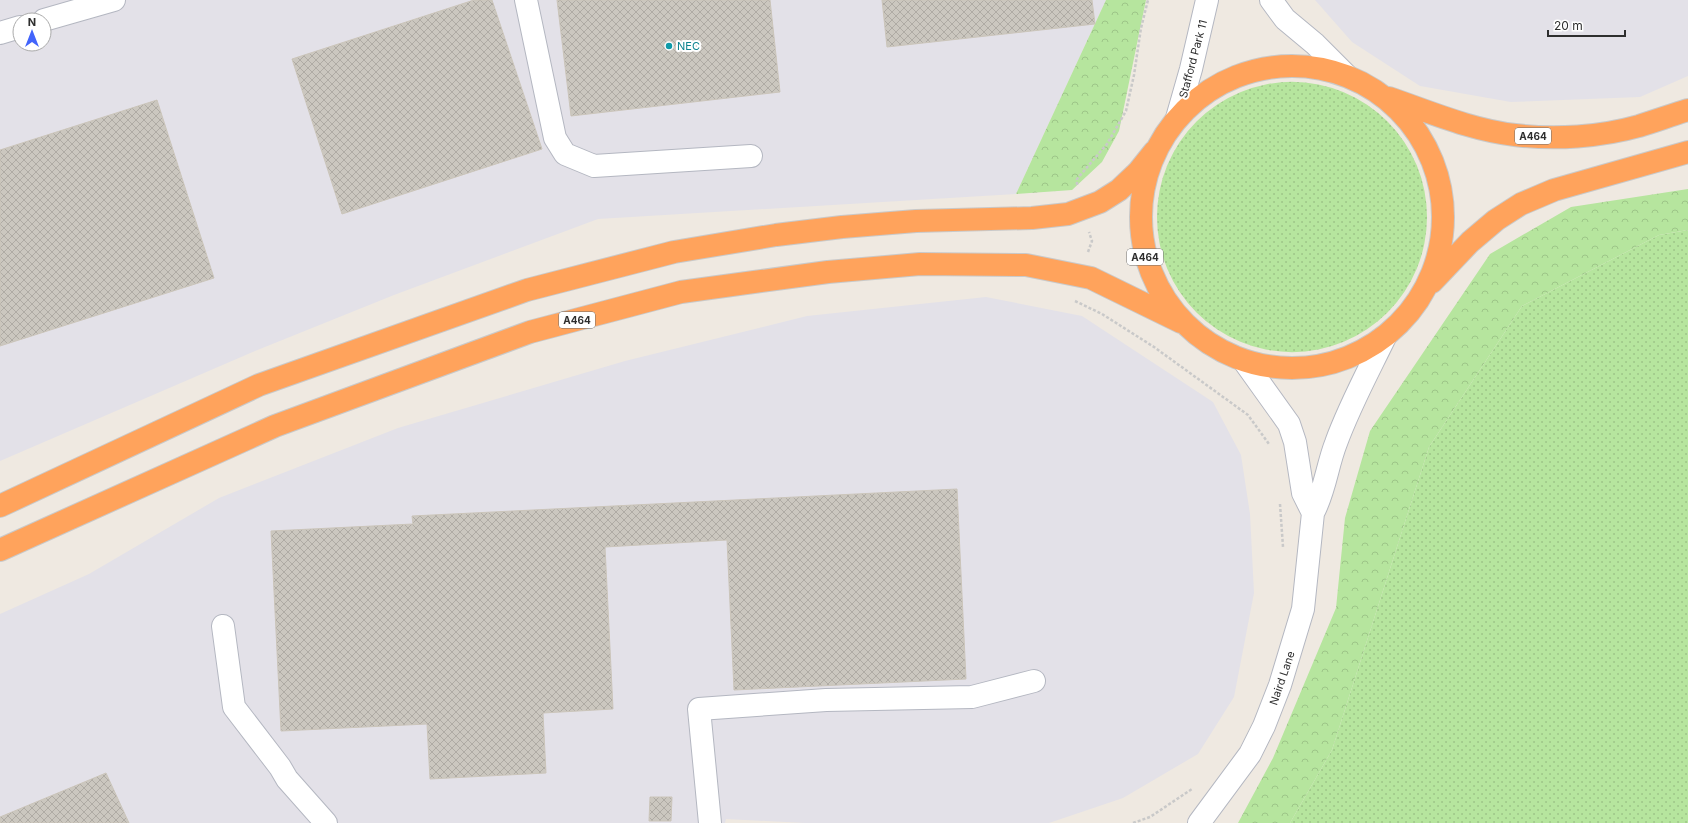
<svg xmlns="http://www.w3.org/2000/svg" width="1688" height="823" font-family="Inter,sans-serif">
<defs>
<pattern id="grass-dots" width="8" height="8" patternUnits="userSpaceOnUse"><rect width="8" height="8" fill="#b6e59e"/><path d="M2 2h.1M6 6h.1" fill="none" stroke="#9dc588" stroke-width="1.8" stroke-linecap="round"/></pattern>
<pattern id="forest-crowns" width="20" height="18" patternUnits="userSpaceOnUse"><rect width="20" height="18" fill="#b6e59e"/><path d="M2 6a3 3 0 1 1 6 0M12 15a3 3 0 1 1 6 0" fill="none" stroke="#9dc588"/></pattern>
<pattern id="building-cross-hatch" width="8" height="8" patternUnits="userSpaceOnUse"><rect width="8" height="8" fill="#cbc7bf"/><path d="M0 0l8 8M0 8l8-8" fill="none" stroke="#afaba4"/></pattern>
</defs>
<rect width="100%" height="100%" fill="#efe9e1"/>
<path fill="#e3e1e8" fill-rule="evenodd" d="M0,0H1106L1016,194L598,219L394,295L255,351L0,461ZM20,20H44V44H20Z
M1315,0H1688V76L1640,97L1511,102L1420,86L1352,42Z
M986,297L1082,316L1213,402L1241,455L1250,514L1254,593L1234,697L1198,754L1123,798L1049,823H805L726,819L725,823H0V614L89,574L219,498L398,428L625,361L807,316Z"/>
<path fill="url(#grass-dots)" d="M1157 217a135 135 0 1 1 270 0a135 135 0 1 1-270 0Z
M1688,230V823H1290L1332,750L1429,447L1522,306L1659,235Z"/>
<path fill="url(#forest-crowns)" d="M1106,0H1146L1119,131L1102,162L1072,190L1016,194Z
M1688,189V230L1659,235L1522,306L1429,447L1332,750L1290,823H1238L1273,758L1336,608L1345,518L1370,431L1490,254L1571,207Z"/>
<path fill="url(#building-cross-hatch)" stroke="#cbc5ba" d="M474,0H492L542,149L342,214L292,59Z
M557,0H770L780,92L571,116Z
M882,0H1092L1095,24L887,47Z
M157,100L214,278L0,346V150Z
M957,489L966,679L734,690L727,540L605,547L613,709L543,713L546,773L430,779L427,724L281,731L271,531L413,524L412,516Z
M106,773L129,823H0V817Z
M650,797H672L671,821H649Z"/>
<g fill="none" stroke-linecap="round" stroke-linejoin="round">
<defs>
<path id="minor" d="M526,0L555,138L565,154L594,166L751,156
M1271,0L1285,19L1315,44L1346,75
M44,20L114,0
M0,33L20,27
M1177,118L1191,69L1207,0
M1244,361L1289,424L1295,442L1303,493L1313,513
M223,626L234,707L280,767L287,779L326,823
M710,823L699,709L826,700L972,697L1034,681
M1199,823L1250,754L1264,726L1280,685L1303,609L1313,513C1325,491 1327,466 1336,443C1349,407 1368,372 1385,337"/>
<path id="highway" d="M1141 217a151 151 0 1 1 302 0a151 151 0 1 1-302 0Z
M1389,98C1430,112 1471,130 1515,135C1555,140 1600,137 1639,126C1655,121 1672,115 1688,110
M1432,282L1470,242L1496,220L1521,204L1554,190L1688,152
M0,506L259,385L527,290L674,252L776,235L842,227L916,221L1032,218L1068,214L1100,202L1119,190L1138,172L1154,152
M0,550L275,426L530,332L681,292L828,272L920,264L1026,265L1091,278L1181,322"/>
</defs>
<use href="#minor" stroke="#b4b7c1" stroke-width="24"/>
<use href="#highway" stroke="#c9c9c9" stroke-width="24"/>
<path stroke="#c9c9c9" stroke-width="2.5" stroke-dasharray="3 2" stroke-linecap="butt" d="M1077,185V179L1107,144L1126,111L1134,75L1141,28L1148,0
M1088,252L1092,241L1089,232
M1075,301L1102,314L1154,347L1248,415L1269,444
M1280,504L1283,547
M1133,823L1150,817L1192,789"/>
<use href="#minor" stroke="#fff" stroke-width="22"/>
<use href="#highway" stroke="#ffa35c" stroke-width="22"/>
</g>
<circle fill="#0f9aa8" stroke="#fff" stroke-width="1.5" cx="669" cy="46" r="4"/>
<g text-anchor="middle" stroke-width="4" stroke-linejoin="round" paint-order="stroke">
<g fill="#fff" stroke="#6d6d6d" stroke-width="1">
<rect x="1515" y="128" width="36" height="16" rx="3"/>
<rect x="1127" y="249" width="36" height="16" rx="3"/>
<rect x="559" y="312" width="36" height="16" rx="3"/>
</g>
<g font-size="10" font-weight="bold" fill="#2e2e2e">
<text x="1533" y="140">A464</text>
<text x="1145" y="261">A464</text>
<text x="577" y="324">A464</text>
</g>
<g font-size="11" fill="#0d838f" stroke="#fff" text-anchor="start">
<text x="677" y="50">NEC</text>
</g>
<g font-size="11" fill="#2e2e2e" stroke="#fff">
<text transform="translate(1193 59) rotate(-75)" y="4">Stafford Park 11</text>
<text transform="translate(1282 678) rotate(-71)" y="4">Naird Lane</text>
</g>
</g>
<g transform="translate(32 32)"><circle r="19" fill="#ffffff" stroke="#ababab"/>
<path d="M0-3L7 15L0 10L-7 15Z" fill="#4264fb"/>
<text y="-6" font-size="11" font-weight="bold" text-anchor="middle" fill="#2e2e2e">N</text>
</g>
<path d="M1548 30v6h77v-6" fill="none" stroke="#2e2e2e" stroke-width="2"/>
<text x="1554" y="30" font-size="12" fill="#2e2e2e" stroke="#ffffff" stroke-width="3" paint-order="stroke">20 m</text>
</svg>
